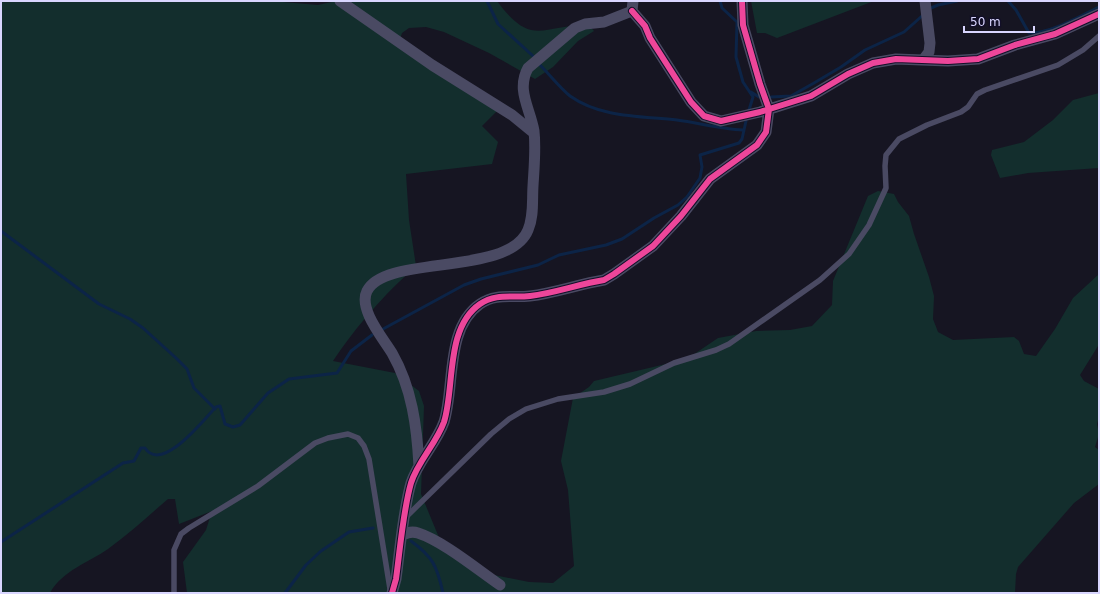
<svg xmlns="http://www.w3.org/2000/svg" width="1100" height="594" font-family="'DejaVu Sans',sans-serif">
<rect width="100%" height="100%" fill="#161522"/>
<path fill="#132e2d" d="M1,1H271L318,5L336,1H497C532,48 541,25 589,25L594,31L578,41L553,67L535,79L489,53L444,32L426,27L409,28L402,33L398,45L501,107L482,126L498,142L492,164L406,174L409,220L416,266C382,297 359,323 333,361L395,373L419,391L424,406L421,494L440,540L479,572L529,582L553,583L574,566L568,490L561,461L573,398L589,387L594,381L687,359L718,338L756,331L790,330L812,326L832,305L833,281L868,196L878,191L894,194L898,202L909,216L914,234L929,277L934,296L933,319L938,332L953,340L1014,337L1019,341L1024,354L1036,356L1055,329L1073,298L1099,274L1098,346L1080,375L1084,381L1099,389V417L1097,424L1099,434L1095,447L1099,450V484L1074,503L1018,567L1016,574L1015,593H187L183,562L206,530L212,511L179,524L175,499H168C148,516 129,534 108,549C88,563 63,570 50,593H1Z
M751,1H874L777,38L765,33H757Z
M1099,93V168L1028,173L1000,178L991,155L992,150L1024,142L1053,120L1073,100Z"/>
<g fill="none" stroke-linecap="round" stroke-linejoin="round">
<path stroke="#0c2447" stroke-width="3" d="M487,1L498,24L533,56
M720,1L722,8L737,22L736,57L743,82L753,97L749,110
M1008,1L1016,10L1029,33C1052,33 1078,17 1099,7
M931,8L938,5L957,1
M540,65C550,75 559,87 570,96C601,118 641,116 677,120C699,123 721,129 743,130
M751,92L759,97
M771,97L791,96L814,83L841,67L865,50L904,32L922,16
M1,231L99,304L130,319L143,328L176,358L187,369L194,388L215,409
M383,329L464,285L481,279L538,265L559,255L606,245L622,239L654,218L678,205L687,197L700,178L702,167L700,155L739,143L742,139L746,121
M411,541C433,557 437,566 443,593
M1,542L123,463L134,461L141,448H145C162,474 204,419 216,407L220,406L225,424L233,427L240,425L268,393L289,379L337,373L351,351L372,335
M285,593L306,565L321,551L349,532L373,528"/>
<path stroke="#4a4a63" stroke-width="5.5" d="M406,517L491,434L509,419L526,409L558,399L604,392L630,384L674,363L716,350L729,344L820,280L849,254L869,225L886,188L885,166L886,155L899,139L927,125L961,112L968,107L977,94L985,90L1058,65L1083,50L1099,36
M174,593V550L181,534L189,528L258,486L315,443L328,438L348,434L358,438L364,446L369,459L390,589"/>
<path stroke="#4a4a63" stroke-width="11" d="M340,1L432,65L512,115L534,133
M632,11L645,26L650,38L691,102L704,116L721,121L760,112L811,96L848,74L873,63L896,59L948,61L978,59L1015,45L1055,34L1099,14
M632,11L633,1
M923,60L929,52L930,43L925,1
M419,466C417,427 412,388 392,353C383,338 358,309 367,291C385,254 509,277 528,230C534,216 532,201 533,186C534,168 536,149 534,131C530,108 516,90 528,68L575,28L585,24L604,22L632,11
M403,535C408,532 412,531 418,533C443,541 478,570 500,585
M392,593L396,579C400,550 403,511 411,483C418,461 436,444 444,422C455,387 445,328 480,304C496,293 512,298 530,296C555,293 579,284 604,280L614,274L653,246L681,216L710,179L757,145L766,132L769,109L760,84L743,25L742,1"/>
<defs>
<path id="cycleway" d="M632,11L645,26L650,38L691,102L704,116L721,121L760,112L811,96L848,74L873,63L896,59L948,61L978,59L1015,45L1055,34L1099,14
M392,593L396,579C400,550 403,511 411,483C418,461 436,444 444,422C455,387 445,328 480,304C496,293 512,298 530,296C555,293 579,284 604,280L614,274L653,246L681,216L710,179L757,145L766,132L769,109L760,84L743,25L742,1"/>
</defs>
<use href="#cycleway" stroke="#120f28" stroke-width="8"/>
<use href="#cycleway" stroke="#ed469a" stroke-width="6"/>
</g>
<rect width="1100" height="594" fill="none" stroke="#d9d6ff" stroke-width="4"/>
<path d="M964 26v6h70v-6" fill="none" stroke="#d9d6ff" stroke-width="2"/>
<text x="970" y="26" font-size="12" fill="#d9d6ff" stroke="#120f28" stroke-width="3" paint-order="stroke">50 m</text>
</svg>
